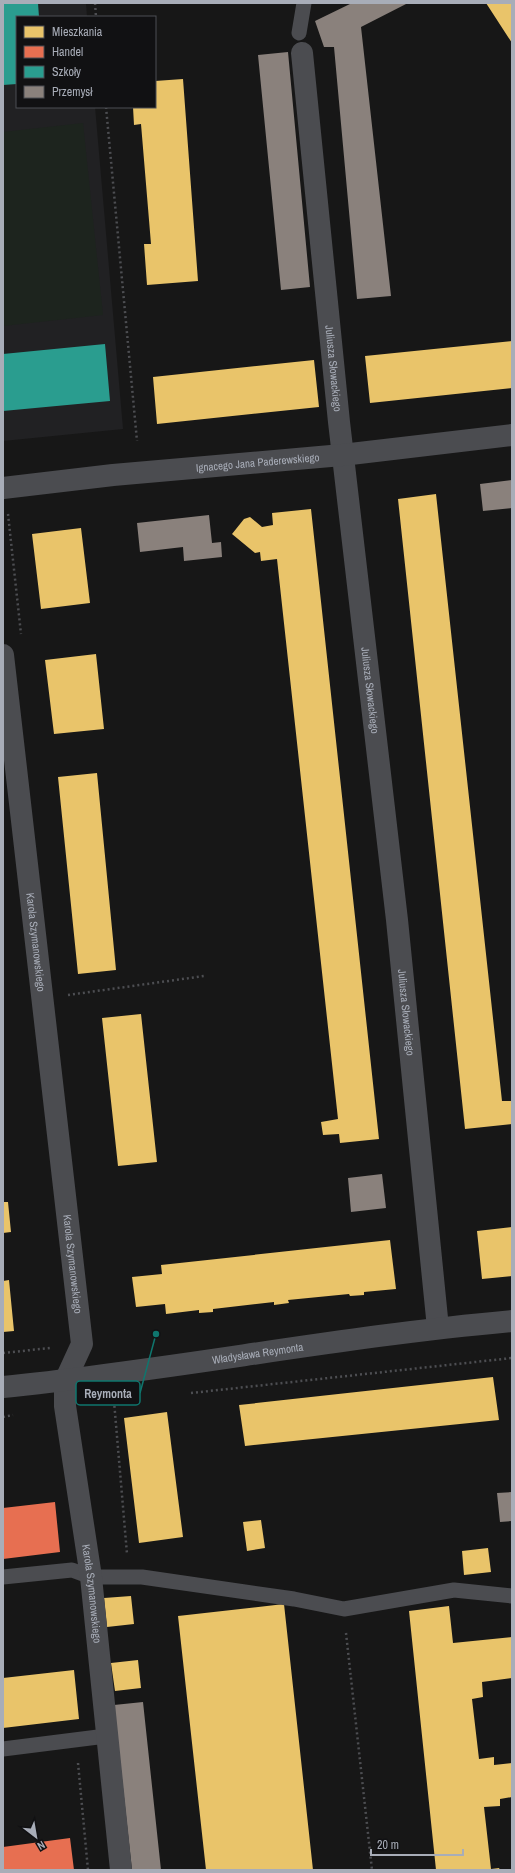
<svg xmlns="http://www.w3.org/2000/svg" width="515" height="1873" font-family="'Archivo Narrow',sans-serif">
<rect width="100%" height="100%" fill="#171717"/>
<path fill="#212123" d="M3,3H86L87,17H17V107H95L123,429L3,441Z"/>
<path fill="#1d241e" d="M83,123L103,315L3,326V132Z"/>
<path fill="#e9c46a" d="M486,3H512V43Z
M183,79L198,281L147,285L144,244H151L141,124L134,125L133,107H155V81Z
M512,341V388L370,403L365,356Z
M314,360L319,407L157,424L153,377Z
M436,494L502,1101H512V1124L465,1129L398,499Z
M311,509L379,1139L340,1143L339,1134L323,1135L321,1122L338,1119L277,559L261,561L260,552L255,553L232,534L244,519L250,517L262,527L273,525L272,513Z
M81,528L90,603L41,609L32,534Z
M96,654L104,729L54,734L45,660Z
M97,773L116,970L78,974L58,777Z
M141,1014L157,1162L118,1166L102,1018Z
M3,1202H8L11,1232L3,1233Z
M512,1227V1276L482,1279L477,1231Z
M390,1240L396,1289L364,1292V1295L350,1296L349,1294L288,1300L289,1303L274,1305V1302L213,1309V1312L199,1313V1310L166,1314L165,1304L136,1307L132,1277L162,1274L161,1265Z
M9,1280L14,1331L3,1332V1281Z
M493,1377L499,1420L245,1446L239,1405Z
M167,1412L183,1537L139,1543L124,1418Z
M261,1520L265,1548L247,1551L243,1522Z
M488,1548L491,1572L464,1575L462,1551Z
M131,1596L134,1624L107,1627L104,1598Z
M284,1604L313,1870H206L178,1616Z
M449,1606L453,1643L512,1637V1678L482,1682L483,1697L472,1699L479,1759L494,1757V1765L512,1763V1797L500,1799V1806L484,1807L491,1869L499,1868L500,1870H436L409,1611Z
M138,1660L141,1688L115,1691L111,1663Z
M74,1670L79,1719L3,1728V1678Z"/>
<path fill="#e76f51" d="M55,1502L60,1552L3,1559V1508Z
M70,1838L74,1870H3V1847Z"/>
<path fill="#2a9d8f" d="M3,3H38L39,17H17V84L3,85Z
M105,344L110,401L3,411V354Z"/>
<path fill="#8a817c" d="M352,3H408L361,27L391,296L357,299L334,47H324L315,21Z
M288,52L310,287L281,290L258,55Z
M512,480V508L483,511L480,484Z
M209,515L212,543L221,542L222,557L184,561L183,547L140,552L137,523Z
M382,1174L386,1208L351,1212L348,1178Z
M512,1492V1521L500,1522L497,1493Z
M143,1702L161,1870H132L114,1705Z"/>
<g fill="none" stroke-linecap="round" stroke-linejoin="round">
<path stroke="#4d4e52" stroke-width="2.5" stroke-dasharray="2 3" stroke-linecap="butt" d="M95,3L96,17
M106,107L137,441
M8,514L21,634
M68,995L204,976
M3,1353L50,1348
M191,1393L512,1358
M114,1401L127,1554
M3,1417L13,1415
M346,1633L372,1870
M78,1763L88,1870"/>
<path stroke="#4b4c50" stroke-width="15" d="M299,33L304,3
M3,1577L72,1570L91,1577H142L294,1599L344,1609L454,1590L512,1596
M3,1749L106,1736"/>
<g stroke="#4b4c50" stroke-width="22">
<path id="s1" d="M302,53L339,422L397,920L438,1328"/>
<path id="s2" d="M3,488L113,475L342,455L512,435"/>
<path id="s3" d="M3,655L82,1344L65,1381V1406L91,1577L121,1870"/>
<path id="s4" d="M3,1387C173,1370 342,1336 512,1321"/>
</g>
</g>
<g text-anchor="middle" stroke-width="4" stroke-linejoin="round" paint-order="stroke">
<g font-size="11" fill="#a8adb8" stroke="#111113">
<text dy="4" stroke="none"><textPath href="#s1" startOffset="317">Juliusza Słowackiego</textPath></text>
<text dy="4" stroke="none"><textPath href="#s2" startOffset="256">Ignacego Jana Paderewskiego</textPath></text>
<text dy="4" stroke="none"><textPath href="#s1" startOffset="641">Juliusza Słowackiego</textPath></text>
<text dy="4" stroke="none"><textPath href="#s3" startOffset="289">Karola Szymanowskiego</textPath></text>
<text dy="4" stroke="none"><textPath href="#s1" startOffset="965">Juliusza Słowackiego</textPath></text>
<text dy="4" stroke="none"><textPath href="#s3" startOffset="613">Karola Szymanowskiego</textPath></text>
<text dy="4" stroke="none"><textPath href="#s4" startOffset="257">Władysława Reymonta</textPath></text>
<text dy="4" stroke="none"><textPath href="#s3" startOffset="949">Karola Szymanowskiego</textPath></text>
</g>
</g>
<path fill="none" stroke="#0f766e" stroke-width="1.5" d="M156 1334L140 1393"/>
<circle fill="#0f766e" stroke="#111113" stroke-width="1.5" cx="156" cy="1334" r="4"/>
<rect fill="#111113" stroke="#0f766e" stroke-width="1.5" x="76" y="1381" width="64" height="24" rx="4"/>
<g font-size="12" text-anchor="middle" font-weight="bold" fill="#a8adb8">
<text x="108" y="1398">Reymonta</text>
</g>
<rect width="515" height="1873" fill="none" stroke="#a8adb8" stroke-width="8"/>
<rect x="16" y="16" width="140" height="92" fill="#111113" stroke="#4d4f55"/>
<rect x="24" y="26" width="20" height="12" fill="#e9c46a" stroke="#4d4f55"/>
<text x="52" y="36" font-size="12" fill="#a8adb8">Mieszkania</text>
<rect x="24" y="46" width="20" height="12" fill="#e76f51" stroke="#4d4f55"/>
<text x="52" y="56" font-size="12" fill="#a8adb8">Handel</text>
<rect x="24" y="66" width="20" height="12" fill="#2a9d8f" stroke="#4d4f55"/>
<text x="52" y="76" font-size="12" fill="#a8adb8">Szkoły</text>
<rect x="24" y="86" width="20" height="12" fill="#8a817c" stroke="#4d4f55"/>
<text x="52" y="96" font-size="12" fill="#a8adb8">Przemysł</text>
<g transform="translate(36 1837) rotate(149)" stroke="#111113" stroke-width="3" paint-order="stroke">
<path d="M0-3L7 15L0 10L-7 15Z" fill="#a8adb8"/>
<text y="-6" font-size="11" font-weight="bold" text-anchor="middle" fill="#a8adb8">N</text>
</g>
<path d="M371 1849v6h92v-6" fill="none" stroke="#a8adb8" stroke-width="2"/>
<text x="377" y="1849" font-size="12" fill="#a8adb8" stroke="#111113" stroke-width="3" paint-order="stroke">20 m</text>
</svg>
